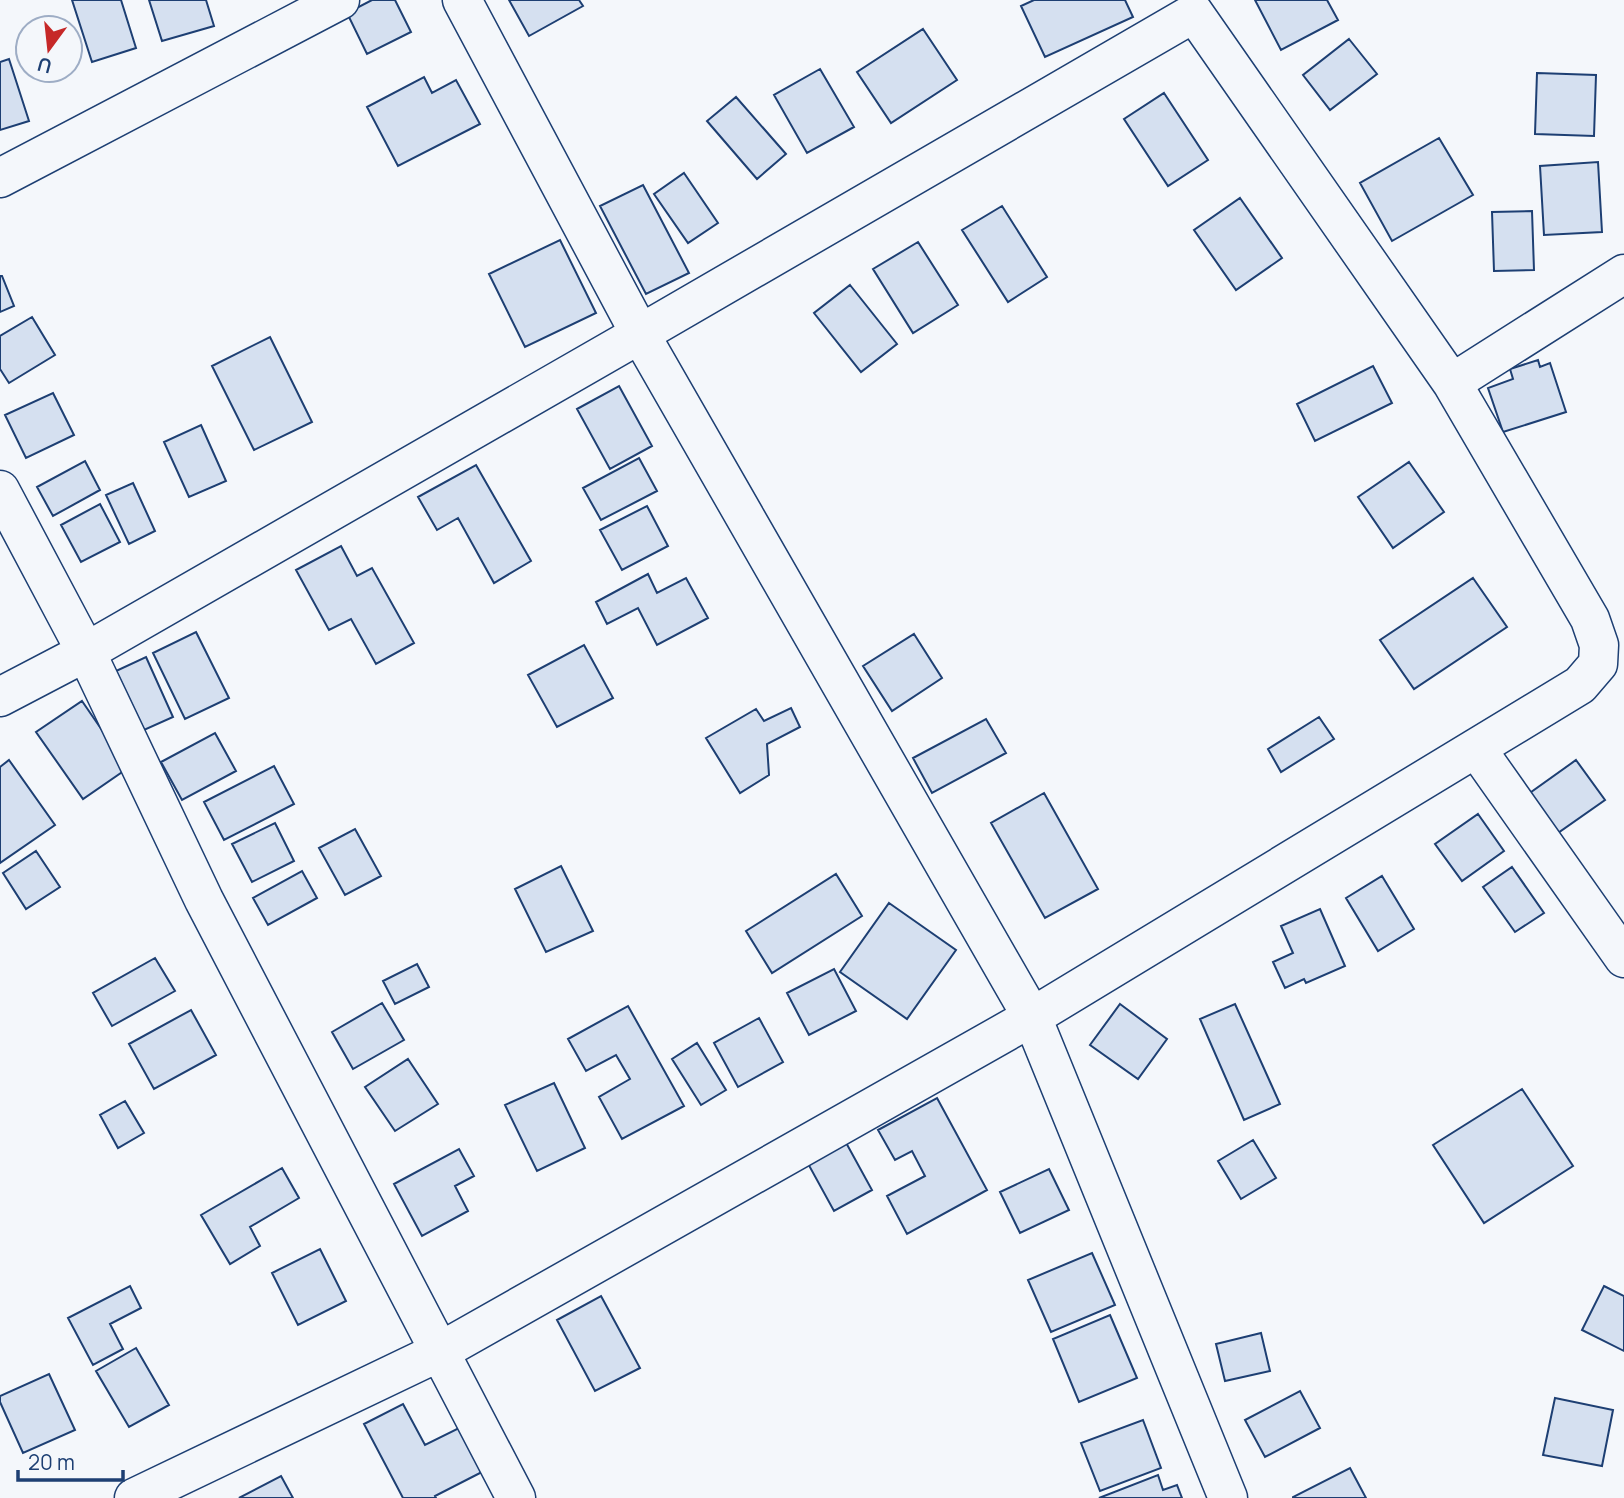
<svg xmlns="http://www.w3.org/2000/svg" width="1624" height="1498" font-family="Manrope,sans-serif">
<rect width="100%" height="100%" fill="#f4f7fb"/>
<path fill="#d5e0f0" stroke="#1d3f73" stroke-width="2" d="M72,0H121L136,48L92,62Z
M149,0H206L214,26L162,41Z
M372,0H395L411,32L367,54L347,13Z
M509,0H579L583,6L529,36Z
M1034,0H1125L1133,17L1045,57L1021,6Z
M1255,0H1327L1338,20L1281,50Z
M923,29L957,80L891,123L857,72Z
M1349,39L1377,74L1330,110L1303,75Z
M9,59L29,121L0,130V62Z
M820,69L854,127L807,153L774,95Z
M1537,73L1596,75L1594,136L1535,134Z
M424,77L432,93L456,80L480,124L398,166L367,107Z
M1164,93L1208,160L1168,186L1124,119Z
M736,97L786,154L757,179L707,121Z
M1439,138L1473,195L1392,241L1360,183Z
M1598,162L1602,232L1544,235L1540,166Z
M684,173L718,223L688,243L654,194Z
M643,185L689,273L646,294L600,206Z
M1240,198L1282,258L1236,290L1194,230Z
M1002,206L1047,277L1008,302L962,230Z
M1532,211L1534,270L1494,271L1492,212Z
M560,240L596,313L525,347L489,274Z
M918,242L958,305L913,333L873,269Z
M0,276H2L14,306L0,312Z
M850,285L897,344L861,372L814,313Z
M32,317L55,355L9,383L0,369V336Z
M270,337L312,422L254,450L212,366Z
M1538,360L1540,367L1550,363L1566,412L1503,432L1488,388L1513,379L1510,369Z
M1373,366L1392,403L1315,441L1297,404Z
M619,386L652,446L610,469L577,409Z
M53,393L74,435L26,458L5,415Z
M201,425L226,481L189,497L164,442Z
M639,458L657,491L601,520L583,488Z
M85,461L100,490L53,516L37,487Z
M1409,462L1444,512L1393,548L1358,497Z
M476,465L531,561L494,583L458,518L437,530L418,497Z
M133,483L155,531L129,544L106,495Z
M100,504L120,542L81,562L61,525Z
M647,506L668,546L622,570L600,530Z
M341,546L357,576L372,568L414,643L376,664L351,619L329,630L296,570Z
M648,574L657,593L686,578L708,618L657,645L638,608L607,624L596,602Z
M1473,578L1507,627L1414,689L1380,640Z
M196,632L229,698L185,719L153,653Z
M914,634L942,678L892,711L863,666Z
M584,645L613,698L557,727L528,675Z
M146,657L173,717L144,730L116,671Z
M82,701L128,768L83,799L36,732Z
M791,708L800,727L767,744L769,775L740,793L706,738L756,709L764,721Z
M1319,717L1334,739L1281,772L1268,749Z
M986,719L1006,753L932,793L913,758Z
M215,733L236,771L182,800L161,762Z
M9,760L55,825L0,863V767Z
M1576,760L1605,800L1555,835L1527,795Z
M274,766L294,804L224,840L204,802Z
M1044,793L1098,889L1045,918L991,823Z
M1478,814L1504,851L1462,881L1435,844Z
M275,823L294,861L252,882L232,844Z
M355,829L381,876L345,895L319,848Z
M36,851L60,887L26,909L3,873Z
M561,866L593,931L546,952L515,889Z
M1512,867L1544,913L1515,932L1483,887Z
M302,871L317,898L268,925L253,898Z
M836,874L862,916L772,973L746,931Z
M1382,876L1414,929L1378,951L1346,898Z
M889,903L956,950L907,1019L840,972Z
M1320,909L1345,966L1306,983L1304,979L1285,988L1273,962L1293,953L1281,926Z
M155,958L175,991L112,1026L93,993Z
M417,964L429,987L395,1004L383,981Z
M834,969L856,1011L809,1035L787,993Z
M382,1003L404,1040L353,1069L332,1032Z
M1120,1004L1167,1039L1138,1079L1090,1045Z
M1235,1004L1280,1104L1244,1120L1200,1019Z
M628,1006L684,1106L622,1139L599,1097L630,1079L616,1055L586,1071L568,1039Z
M191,1010L216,1055L154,1089L129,1044Z
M759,1018L783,1062L738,1087L714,1043Z
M697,1043L726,1090L701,1105L672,1059Z
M408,1059L438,1104L395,1131L365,1087Z
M554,1083L585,1148L537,1171L505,1105Z
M1522,1089L1573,1166L1484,1223L1433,1145Z
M937,1098L987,1190L907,1234L887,1196L925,1176L912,1151L895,1160L878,1130Z
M125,1101L144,1133L118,1148L100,1115Z
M844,1139L872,1190L834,1211L806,1160Z
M1253,1140L1276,1178L1241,1199L1218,1161Z
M459,1149L474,1176L455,1186L468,1211L422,1236L394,1184Z
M282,1168L299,1198L250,1227L260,1246L230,1264L201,1215Z
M1049,1169L1069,1210L1020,1233L1000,1192Z
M320,1249L346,1301L298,1325L272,1273Z
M1092,1253L1115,1305L1051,1332L1028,1280Z
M130,1286L141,1308L110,1324L123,1349L93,1365L68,1318Z
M1604,1286L1624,1296V1351L1582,1330Z
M601,1296L640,1368L595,1391L557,1320Z
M1110,1315L1137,1378L1079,1402L1053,1339Z
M1261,1333L1270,1371L1225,1381L1216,1344Z
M136,1348L169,1405L129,1427L96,1371Z
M49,1374L75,1430L23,1453L0,1402V1396Z
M1300,1391L1320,1428L1265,1457L1245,1420Z
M1555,1398L1613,1410L1602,1466L1543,1455Z
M403,1404L425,1445L459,1428L482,1472L435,1496L436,1498H403L364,1424Z
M1143,1420L1161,1468L1100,1491L1081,1443Z
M1350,1468L1366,1498H1293V1497Z
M1158,1475L1163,1490L1177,1485L1182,1498H1099Z
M281,1476L293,1498H239Z"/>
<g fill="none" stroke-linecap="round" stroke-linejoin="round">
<defs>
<path id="minor" d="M462,0L640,334L1032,1017L1228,1498
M0,178L340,0
M0,490L86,652L204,900L516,1498
M0,697L86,652L640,334L1194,13L1452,383L1624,274
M1476,748L1624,958
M134,1498L441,1351L1032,1017L1580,685L1598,664L1599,645L1590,619L1452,383"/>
</defs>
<use href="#minor" stroke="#1d3f73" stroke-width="41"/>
<use href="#minor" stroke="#f4f7fb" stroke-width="38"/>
</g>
<g transform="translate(49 49) rotate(195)"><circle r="33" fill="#f4f7fb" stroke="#9eadc5" stroke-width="2"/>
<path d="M0-5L12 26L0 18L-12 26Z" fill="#c62828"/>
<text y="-10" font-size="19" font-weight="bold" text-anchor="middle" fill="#1d3f73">U</text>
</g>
<path d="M18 1470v10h105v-10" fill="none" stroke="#1d3f73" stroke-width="3.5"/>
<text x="28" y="1470" font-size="21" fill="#1d3f73" stroke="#f4f7fb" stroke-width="5" paint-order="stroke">20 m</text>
</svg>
